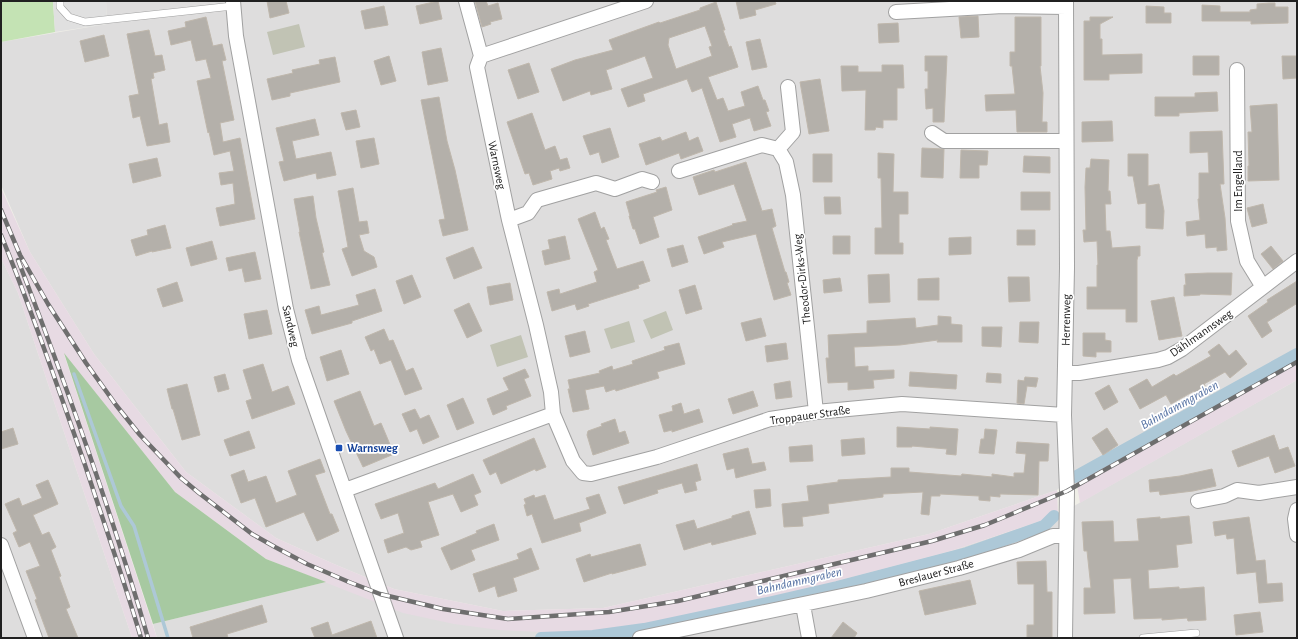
<svg xmlns="http://www.w3.org/2000/svg" width="1298" height="639" font-family="'Alegreya Sans',sans-serif">
<rect width="100%" height="100%" fill="#efeee7"/>
<path fill="#dedddd" d="M106,1H1297V350L1075,473L1057,490L929,534L603,608L503,611L394,589L334,564L276,538L186,472L94,354L30,252L1,185V42L107,24Z
M1,258L18,293L132,638H1Z
M1297,380V638H157L153,624L326,582L383,604L564,633L629,631L750,604L951,551L1058,515Z"/>
<path fill="#e7dae3" d="M1,188L30,252L94,354L186,472L276,538L334,564L394,589L503,611L603,608L929,534L1057,490L1058,515L951,551L750,604L629,631L564,633L499,630L454,624L403,613L266,559L175,492L64,354L157,638H132L18,293L1,258Z
M1297,350V380L1080,503L1075,473Z"/>
<path fill="#c1c3b4" d="M299,24L305,47L273,55L267,32Z
M666,311L673,330L651,339L643,320Z
M629,321L635,342L611,349L604,329Z
M521,335L528,357L497,367L490,345Z"/>
<path fill="#c4e3b4" d="M1,1H53L55,32L1,42Z"/>
<path fill="#a7c9a1" d="M64,353L175,492L266,559L326,582L153,624Z"/>
<path fill="#e0e0e0" d="M53,1H106L107,24L55,32Z"/>
<g fill="none" stroke-linecap="round" stroke-linejoin="round">
<path stroke="#adc8d7" stroke-width="3.5" d="M74,374L121,506L134,526L168,638"/>
<path stroke="#adc8d7" stroke-width="12" d="M1075,477L1297,354
M541,638L593,636L644,629L772,602L837,587L967,553L1044,526L1054,516"/>
</g>
<path fill="#b4b0aa" stroke="#bfb7ac" fill-rule="evenodd" d="M267,1H286L289,13L270,18Z
M438,1L442,19L420,24L416,6Z
M475,1H486L488,6L498,3L502,19L490,22L491,24L482,27Z
M736,1H775L776,4L755,10L756,15L740,19Z
M716,2L725,30H723L729,47L731,46L738,67L708,77L717,100L723,98L728,111L745,106L741,92L758,86L763,100H765L769,111L766,112L771,126L754,131L750,118L732,124L736,137L720,142L702,88L692,92L687,79L643,94L645,101L628,107L621,89L653,78L645,56L606,70L612,89L591,95L590,91L563,101L551,69L575,60L613,50L609,40L659,22L660,23L700,10V8ZM705,26L712,46L709,47L712,56L676,69L668,45L669,38Z
M1269,3H1275V7H1288V23L1251,24V21H1202V5L1220,6V12H1250V10L1257,9V4Z
M384,6L388,25L365,29L361,11Z
M1146,6L1164,7V13H1171V23H1146Z
M978,16L979,37L961,38L959,17Z
M206,17L213,46L222,44L226,60L222,61L234,120L220,123L223,142L240,138L255,219L220,226L216,208L235,204L233,183L221,185L219,173L234,171L230,151L214,155L209,132L208,133L197,81L211,78L206,59L196,61L191,40L171,45L168,31L186,27L185,22Z
M1015,17H1041V66H1040L1043,93L1042,122H1047V132H1017L1016,110L986,111L985,95L1015,94L1012,66H1010V52H1015Z
M1090,17H1113L1100,24V39H1102V55L1142,54V73L1109,74V80H1084V21H1090Z
M898,23L899,42L879,43L878,24Z
M149,30L155,56L162,55L165,70L153,73L154,78L151,79L159,125L167,123L170,142L147,146L140,116L133,118L129,96L139,94L127,34Z
M104,35L109,56L85,62L80,41Z
M760,39L767,67L752,70L746,42Z
M441,48L448,81L428,85L422,52Z
M389,56L396,81L381,85L374,61Z
M925,56H947L944,122H933V108L926,109L925,89H928V71H925Z
M1193,56H1219V75H1193Z
M1282,56H1297V78L1283,79Z
M335,57L340,82L290,93V96L272,100L267,79L293,73L292,70L320,64L319,60Z
M529,63L539,92L518,99L508,70Z
M882,65H903L904,88H897V120H883V128L876,127L875,130H865L866,90L842,91L841,66H858V72H882Z
M820,79L829,131L809,134L800,82Z
M1217,92L1218,111L1179,113V116H1155V97H1195V93Z
M439,97L447,141L455,170L468,230L443,236L439,220L445,219L421,100Z
M1277,104L1279,180L1248,181V166H1249L1248,132H1252L1250,106Z
M356,110L360,127L346,130L341,113Z
M532,113L545,150L555,146L560,160L567,158L570,168L560,171L559,168L550,171L552,179L533,185L529,173L525,174L507,122Z
M315,119L319,135L292,141L296,159L331,152L336,175L317,179L316,173L284,181L279,162L284,161L276,128Z
M1112,121L1113,141L1082,142V122Z
M610,128L619,157L602,163L599,152L590,155L583,136Z
M1222,131L1224,184H1220L1225,218L1227,250L1217,251V247L1206,248L1205,234L1187,236L1186,222L1200,220L1198,199H1199V173H1209L1208,152L1190,153V132Z
M686,132L689,141L698,137L703,151L681,159L679,153L646,165L639,144L660,137L662,141Z
M374,138L379,164L361,168L356,141Z
M922,148L944,149L943,178L921,177Z
M961,150L988,151L987,165H979V178H960Z
M878,153L894,154L893,192H908V214H899V243H903V254H875V228H882L881,178H878Z
M813,154H832V182H813Z
M1128,154H1148V186L1159,184L1164,211L1163,229L1146,228V203L1138,204L1133,176H1128Z
M1024,156L1050,157V173L1023,172Z
M157,158L161,176L133,183L129,164Z
M1091,159L1109,160L1108,191H1110L1111,204H1105L1106,231H1110L1112,248L1140,246V256H1138L1137,260V322H1126V309H1087V287H1097V265H1098L1097,241L1084,242L1083,230H1086L1085,187L1086,168H1090Z
M746,162L762,211L772,209L776,226L772,228L785,272H786L789,282L787,283L791,295L774,300L756,234L722,242L724,247L704,254L698,237L733,225L732,224L747,221L734,184L699,195L693,177L714,170L715,172Z
M666,187L672,210L653,217L659,237L640,244L635,229H633L629,216H630L626,202L657,192L656,190Z
M353,188L359,222L367,221L369,233L359,235L364,251L374,257L377,267L352,276L342,249L348,247L338,191Z
M1021,192H1050V210H1021Z
M313,196L316,218L324,252L322,253L330,285L311,289L299,232H300L294,199Z
M824,197H840L841,214H825Z
M1263,204L1267,223L1252,227L1247,208Z
M595,212L601,229L604,227L609,239L606,240L617,269L643,261L650,281L638,285L639,288L588,304L589,306L577,310L575,304L552,311L547,292L559,289L560,294L597,282L594,272L598,270L578,219Z
M165,225L171,248L152,252V251L136,256L131,240L148,235L147,230Z
M1017,230H1035V245H1017Z
M565,236L570,259L545,265L542,251L550,249L548,240Z
M833,236H850V254H833Z
M971,237V254L949,255V238Z
M212,241L217,259L191,266L186,248Z
M683,245L688,262L672,267L667,249Z
M1271,246L1283,261L1273,269L1261,254Z
M473,247L482,268L454,279L446,258Z
M255,252L261,279L245,282L242,268L229,271L226,258Z
M1208,273H1232L1231,295L1200,294V295L1184,296V285H1186L1185,274Z
M889,274L890,302L869,303L868,275Z
M412,275L421,297L404,304L396,281Z
M1008,277H1029L1030,301L1009,302Z
M840,278L842,291L824,293L823,280Z
M939,278V300H918V279Z
M1297,281V307L1296,304L1267,322L1272,331L1262,338L1248,316L1268,302L1267,300Z
M177,282L183,301L163,307L157,289Z
M510,283L513,300L490,305L487,287Z
M695,285L702,309L686,314L679,290Z
M375,289L382,311L352,321V323L312,334L305,310L319,306L321,315L359,305L356,295Z
M1174,297L1182,336L1159,340L1151,301Z
M469,303L482,331L467,338L454,310Z
M267,310L272,334L249,339L244,314Z
M938,316L951,317V324L962,325V342H937L938,340L900,345L854,347L855,367L868,366V371L894,370V378L873,380L874,388L848,390V382L828,383L826,358H829L828,335L867,333V321L915,318L916,328L938,325Z
M761,318L766,336L746,341L741,323Z
M1020,322H1039L1038,343L1019,342Z
M982,327H1002L1001,347L982,346Z
M384,329L389,341L393,340L406,371L413,368L422,389L405,395L391,360L380,364L374,349L371,351L365,337Z
M585,331L590,352L570,357L565,336Z
M1083,333H1105V340L1111,341V352H1096V357L1083,356Z
M679,343L685,364L657,372L659,378L616,391L615,389L606,392L604,386L585,390L589,409L573,412L568,389H570L568,380L600,373L599,371L612,366L613,370L633,364L632,361L665,350L664,347Z
M786,343L788,359L767,362L765,346Z
M1219,344L1229,356L1236,350L1247,364L1230,378L1225,372L1204,384L1209,392L1198,398L1194,391L1171,404L1166,395L1140,409L1129,389L1147,379L1152,387L1174,374L1176,376L1211,356L1208,352Z
M341,350L349,374L327,381L320,357Z
M263,364L272,392L288,386L295,404L252,419L246,401L252,399L243,370Z
M525,369L529,377L524,379L531,396L506,406L507,409L493,415L487,399L509,390L503,378Z
M910,372L957,375L956,389L909,386Z
M987,373L1001,374V383L986,382Z
M225,374L229,389L218,392L214,377Z
M1025,377L1038,378L1036,387L1027,386L1024,404L1017,403L1018,380L1024,381Z
M790,381L792,397L776,399L774,384Z
M187,384L200,435L182,440L173,409H172L167,389Z
M1109,385L1118,402L1104,410L1095,393Z
M360,391L374,426L381,423L394,454L363,467L346,431L334,401Z
M753,391L758,406L733,414L728,399Z
M463,398L474,423L457,430L447,405Z
M681,403L684,414L699,409L703,422L672,432V430L664,432L659,415L673,411L672,406Z
M415,409L420,419L429,415L439,437L423,444L417,429L410,432L402,414Z
M615,419L619,433L625,431L629,443L593,455L587,435L588,431L602,426L601,424Z
M897,427L930,429V427L958,429L956,455L946,454L947,449L912,446V447H897Z
M13,428L18,444L1,449V432Z
M1107,428L1118,445L1103,455L1092,438Z
M985,429L997,430L994,454L979,453L981,439H984Z
M249,431L255,448L230,456L224,440Z
M1274,435L1279,450L1288,447L1295,466L1275,473L1269,456L1238,467L1232,451Z
M534,438L546,467L536,471L535,469L501,484L496,472L490,475L483,460Z
M864,438L865,454L842,456L841,440Z
M1017,442L1049,444L1048,461H1039L1038,495L1000,494V497L990,496V501L979,500V496L940,494V496H931L929,515L921,514L923,492L883,494V497L828,504L829,513L802,517L803,526L784,527L782,504L809,501L807,486L838,482V480L891,477V468H909V472L961,476L962,474L992,477V474L1014,477V473H1024L1026,454L1016,453Z
M812,445L813,461L790,462L789,447Z
M748,448L752,464L764,462L766,470L736,478L734,468L727,470L723,454Z
M320,459L325,472L315,475L330,514H332L339,531L317,541L304,512L266,527L255,498L241,503L231,475L244,470L248,482L266,476L276,503L297,495L288,471Z
M697,464L701,480L695,482L697,490L685,493L682,483L657,490L658,493L624,504L618,487Z
M1212,469L1216,486L1193,491L1160,495L1159,491L1150,492L1149,480L1180,476Z
M473,474L481,492L474,495L478,505L461,512L453,494L428,502L439,535L420,541L422,547L411,550L406,547L388,553L384,540L404,533L398,513L381,519L375,504L435,483L438,489Z
M48,480L58,504L33,515L42,535L49,532L56,547L51,550L61,576L59,577L70,607L66,609L78,638H49L35,600L37,599L26,571L40,566L30,542L19,547L13,533L17,531L5,504L19,498L22,506L42,498L36,485Z
M770,489L771,506L756,508L754,490Z
M599,494L606,513L579,523L581,531L542,543L532,514L527,516L524,505L526,504L524,499L534,495L535,498L545,495L554,520L590,509L586,498Z
M749,511L756,534L712,545L711,542L684,550L676,525L694,520L697,529L732,518V516Z
M1189,516L1192,543L1176,545L1178,567L1148,570L1149,589L1179,587V589L1204,587L1206,620L1188,621L1187,618L1162,620V618L1134,619L1131,578L1113,579L1115,613L1084,614V588H1091L1087,551H1084L1082,522L1113,521L1114,542L1139,541L1137,519L1160,517V519Z
M1249,517L1256,561L1265,560L1267,584L1282,583L1283,601L1259,603L1256,572L1237,574L1234,538L1227,539L1226,534L1215,536L1213,522Z
M494,524L499,540L471,550L475,560L451,570L441,548L477,533L476,531Z
M640,544L646,565L612,574V573L584,582L576,559L590,554L591,557Z
M531,548L539,569L513,578L517,591L498,597L495,586L479,592L473,574L519,559L517,554Z
M1046,561L1047,592H1052V638H1027V625H1034V584H1018L1017,562Z
M970,580L976,604L925,615L919,591Z
M262,605L267,622L227,634L228,638H193L190,627Z
M1260,612L1263,632L1236,635L1234,615Z
M371,621L377,638H315L311,628L328,622L332,635Z
M843,622L857,633L854,638H831Z"/>
<g fill="none" stroke-linecap="round" stroke-linejoin="round">
<defs>
<path id="service" d="M60,1V7L69,17L85,22L233,6
M1143,638L1196,633"/>
<path id="minor" d="M233,1L236,36L286,309L299,360L396,638
M466,1L481,56
M896,12L1003,6L1066,7
M1237,70L1238,221L1247,261L1263,287
M932,133L944,141H1066
M778,149L786,162L793,195L816,412
M679,171L762,145L778,149L793,132L788,87
M509,220L528,213L537,200L596,183L615,189L642,179L652,182
M1065,373H1079L1158,360L1168,357L1182,349L1297,261
M553,414L573,461L583,473L591,474L657,457L770,419L816,412L902,404L1064,415
M345,490L553,414L551,392L536,325L509,220L477,67L481,56L646,1
M1198,501L1224,496L1237,490L1259,493L1297,487
M1297,510L1295,519L1297,535
M1,545L35,638
M803,605L809,638
M640,638L866,591L959,568L1019,550L1053,536H1066
M1065,638L1067,491L1064,415L1067,268L1066,1"/>
</defs>
<use href="#service" stroke="#a1a1a1" stroke-width="8"/>
<use href="#minor" stroke="#a1a1a1" stroke-width="16"/>
<use href="#service" stroke="#fff" stroke-width="7"/>
<use href="#minor" stroke="#fff" stroke-width="14"/>
<defs>
<path id="rail" d="M1,210L20,255L48,304L86,363L116,405L140,435L181,478L199,493L252,534L275,547L307,564L349,582L380,594L443,609L508,619L609,612L678,601L932,541L985,525L1067,491L1297,362
M1,235C32,310 58,388 85,465C104,523 124,580 141,638
M18,260C66,384 111,510 148,638"/>
</defs>
<use href="#rail" stroke="#6e6e6e" stroke-width="4.5"/>
<use href="#rail" stroke="#fff" stroke-width="3" stroke-dasharray="9" stroke-linecap="butt"/>
</g>
<rect fill="#1a4fb4" stroke="#fff" stroke-width="1.5" x="335" y="444" width="8" height="8" rx="2"/>
<g text-anchor="middle" stroke-width="3.5" stroke-linejoin="round" paint-order="stroke">
<g font-size="12" fill="#202020" stroke="#fff">
<text transform="translate(497 165) rotate(78)" y="4">Warnsweg</text>
<text transform="translate(1238 181) rotate(-90)" y="4">Im Engelland</text>
<text transform="translate(802 279) rotate(-96)" y="4">Theodor-Dirks-Weg</text>
<text transform="translate(1066 320) rotate(-89)" y="4">Herrenweg</text>
<text transform="translate(291 326) rotate(77)" y="4">Sandweg</text>
<text transform="translate(1201 333) rotate(-35)" y="4">Dählmannsweg</text>
<text transform="translate(810 415) rotate(-8)" y="4">Troppauer Straße</text>
<text transform="translate(936 573) rotate(-15)" y="4">Breslauer Straße</text>
</g>
<g font-size="12" font-weight="bold" fill="#164399" stroke="#fff" text-anchor="start">
<text x="347" y="452">Warnsweg</text>
</g>
<g font-size="13" font-style="italic" fill="#5773a4" stroke="#fff">
<text transform="translate(1179 404) rotate(-29)" y="5">Bahndammgraben</text>
<text transform="translate(799 580) rotate(-13)" y="5">Bahndammgraben</text>
</g>
</g>
<rect width="1298" height="639" fill="none" stroke="#202020" stroke-width="4"/>
</svg>
